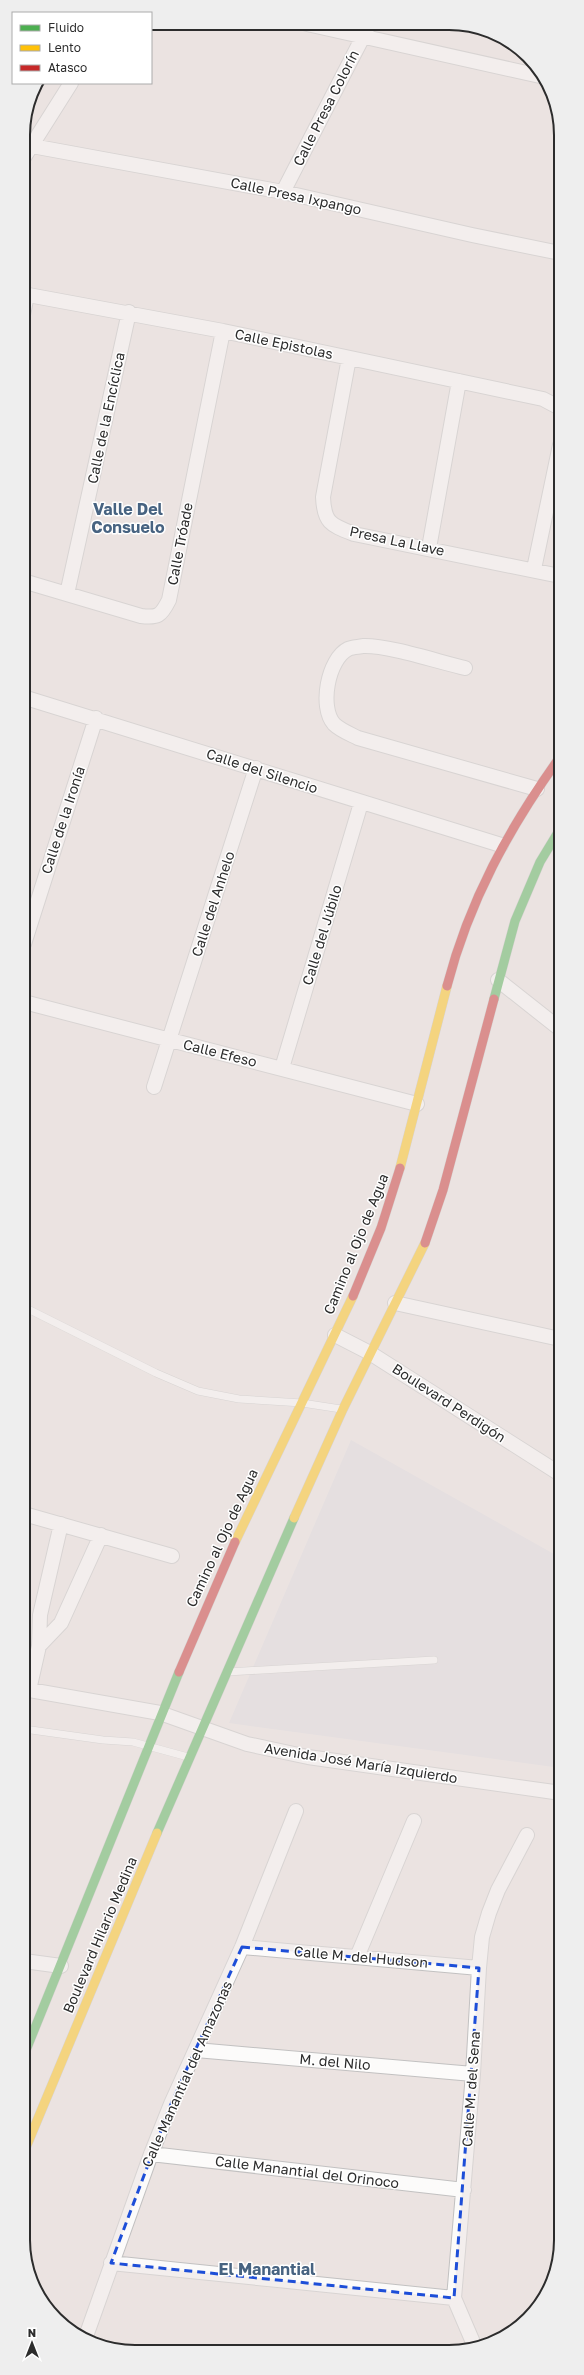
<svg xmlns="http://www.w3.org/2000/svg" width="584" height="2375" font-family="'Golos Text',sans-serif">
<rect width="100%" height="100%" fill="#ebe3e1"/>
<path fill="#ddd9dd" d="M351,1440L561,1558V1768L229,1723Z"/>
<g fill="none" stroke-linecap="round" stroke-linejoin="round">
<defs>
<path id="lane" d="M24,1307L156,1373L198,1391L239,1399L302,1403L341,1409
M228,1672L434,1660
M24,1729L103,1740L133,1742L188,1757"/>
<path id="street" d="M307,24L540,76
M32,146L283,192L472,235L560,253
M23,159L71,83
M283,192L369,25
M23,294L223,331L543,399L560,408
M23,315L27,295
M349,358L323,497C324,523 331,525 354,534L560,576
M429,548L459,381
M534,569L560,445
M23,581L141,616C158,618 161,616 169,600L223,331
M67,594L129,312
M465,668C439,662 388,645 363,646C359,647 352,647 348,649C328,659 319,707 334,724C340,730 350,734 358,738L537,789
M23,697L501,845
M24,944L96,718
M498,980L560,1029
M24,1002L417,1104
M282,1068L361,803
M154,1087L256,768
M395,1303L560,1339
M335,1335L370,1353L560,1474
M24,1514L172,1556
M39,1646L61,1623L101,1535
M24,1689L160,1713L247,1744L308,1757L561,1793
M29,1690L39,1646L40,1615L61,1524
M242,1947L479,1968
M357,1957L414,1821
M24,1961L61,1966
M196,2050L473,2074
M151,2154L464,2190
M111,2263L454,2298
M85,2339L151,2154L171,2104L242,1947L296,1811
M475,2347L454,2298L473,2074L479,1968L482,1937L489,1913L498,1890L527,1835"/>
<path id="fast" d="M494,999L515,921L540,862L560,829
M157,1833L294,1518
M24,2055L179,1672"/>
<path id="slow" d="M400,1168L447,986
M294,1518L343,1409L425,1243
M235,1542L353,1296
M24,2152L157,1833"/>
<path id="jam" d="M447,986C469,901 509,828 560,757
M425,1243L443,1190L494,999
M353,1296L381,1228L400,1168
M179,1672L235,1542"/>
</defs>
<use href="#lane" stroke="#c2c1c1" stroke-width="8"/>
<use href="#street" stroke="#c2c1c1" stroke-width="16"/>
<use href="#fast" stroke="#c2c1c1" stroke-width="10"/>
<use href="#slow" stroke="#c2c1c1" stroke-width="10"/>
<use href="#jam" stroke="#c2c1c1" stroke-width="10"/>
<use href="#lane" stroke="#fcfbfa" stroke-width="7"/>
<use href="#street" stroke="#fcfbfa" stroke-width="14"/>
<use href="#fast" stroke="#4caf50" stroke-width="9"/>
<use href="#slow" stroke="#ffc107" stroke-width="9"/>
<use href="#jam" stroke="#c62828" stroke-width="9"/>
</g>
<path d="M0 0H584V2375H0ZM242,1947L479,1968L454,2298L111,2263L171,2104Z" fill="#ebe3e1" fill-opacity=".55" fill-rule="evenodd"/>
<path fill="none" stroke="#1d4ed8" stroke-width="3" stroke-dasharray="8 5" stroke-linejoin="round" d="M242,1947L479,1968L454,2298L111,2263L171,2104Z"/>
<g text-anchor="middle" stroke-width="3" stroke-linejoin="round" paint-order="stroke">
<g font-size="14" fill="#2c2c2c" stroke="#fff">
<text transform="translate(326 108) rotate(-63)" y="5">Calle Presa Colorín</text>
<text transform="translate(296 196) rotate(12)" y="5">Calle Presa Ixpango</text>
<text transform="translate(284 344) rotate(12)" y="5">Calle Epistolas</text>
<text transform="translate(106 418) rotate(-78)" y="5">Calle de la Encíclica</text>
<text transform="translate(397 541) rotate(12)" y="5">Presa La Llave</text>
<text transform="translate(180 544) rotate(-79)" y="5">Calle Tróade</text>
<text transform="translate(262 771) rotate(18)" y="5">Calle del Silencio</text>
<text transform="translate(63 820) rotate(-72)" y="5">Calle de la Ironía</text>
<text transform="translate(213 904) rotate(-72)" y="5">Calle del Anhelo</text>
<text transform="translate(322 935) rotate(-73)" y="5">Calle del Júbilo</text>
<text transform="translate(220 1053) rotate(14)" y="5">Calle Efeso</text>
<text transform="translate(356 1244) rotate(-68)" y="5">Camino al Ojo de Agua</text>
<text transform="translate(449 1403) rotate(33)" y="5">Boulevard Perdigón</text>
<text transform="translate(222 1538) rotate(-65)" y="5">Camino al Ojo de Agua</text>
<text transform="translate(361 1763) rotate(9)" y="5">Avenida José María Izquierdo</text>
<text transform="translate(100 1935) rotate(-67)" y="5">Boulevard Hilario Medina</text>
<text transform="translate(361 1957) rotate(5)" y="5">Calle M. del Hudson</text>
<text transform="translate(335 2062) rotate(5)" y="5">M. del Nilo</text>
<text transform="translate(187 2074) rotate(-66)" y="5">Calle Manantial del Amazonas</text>
<text transform="translate(471 2089) rotate(-86)" y="5">Calle M. del Sena</text>
<text transform="translate(307 2172) rotate(7)" y="5">Calle Manantial del Orinoco</text>
</g>
<g font-size="16" font-weight="bold" fill="#476381" stroke="#fff">
<text x="128" y="515">Valle Del<tspan x="128" dy="18">Consuelo</tspan></text>
<text x="267" y="2275">El Manantial</text>
</g>
</g>
<path d="M0 0H584V2375H0ZM135 30H449A105 105 0 0 1 554 135V2240A105 105 0 0 1 449 2345H135A105 105 0 0 1 30 2240V135A105 105 0 0 1 135 30Z" fill="#eee" fill-rule="evenodd"/>
<path fill="none" stroke="#2c2c2c" stroke-width="2" d="M135 30H449A105 105 0 0 1 554 135V2240A105 105 0 0 1 449 2345H135A105 105 0 0 1 30 2240V135A105 105 0 0 1 135 30Z"/>
<rect x="12" y="12" width="140" height="72" fill="#ffffff" stroke="#ababab"/>
<rect x="20" y="25" width="20" height="6" fill="#4caf50" stroke="#ababab"/>
<text x="48" y="32" font-size="12" fill="#2c2c2c">Fluido</text>
<rect x="20" y="45" width="20" height="6" fill="#ffc107" stroke="#ababab"/>
<text x="48" y="52" font-size="12" fill="#2c2c2c">Lento</text>
<rect x="20" y="65" width="20" height="6" fill="#c62828" stroke="#ababab"/>
<text x="48" y="72" font-size="12" fill="#2c2c2c">Atasco</text>
<g transform="translate(32 2343)" stroke="#ffffff" stroke-width="3" paint-order="stroke">
<path d="M0-3L7 15L0 10L-7 15Z" fill="#2c2c2c"/>
<text y="-6" font-size="11" font-weight="bold" text-anchor="middle" fill="#2c2c2c">N</text>
</g>
</svg>
